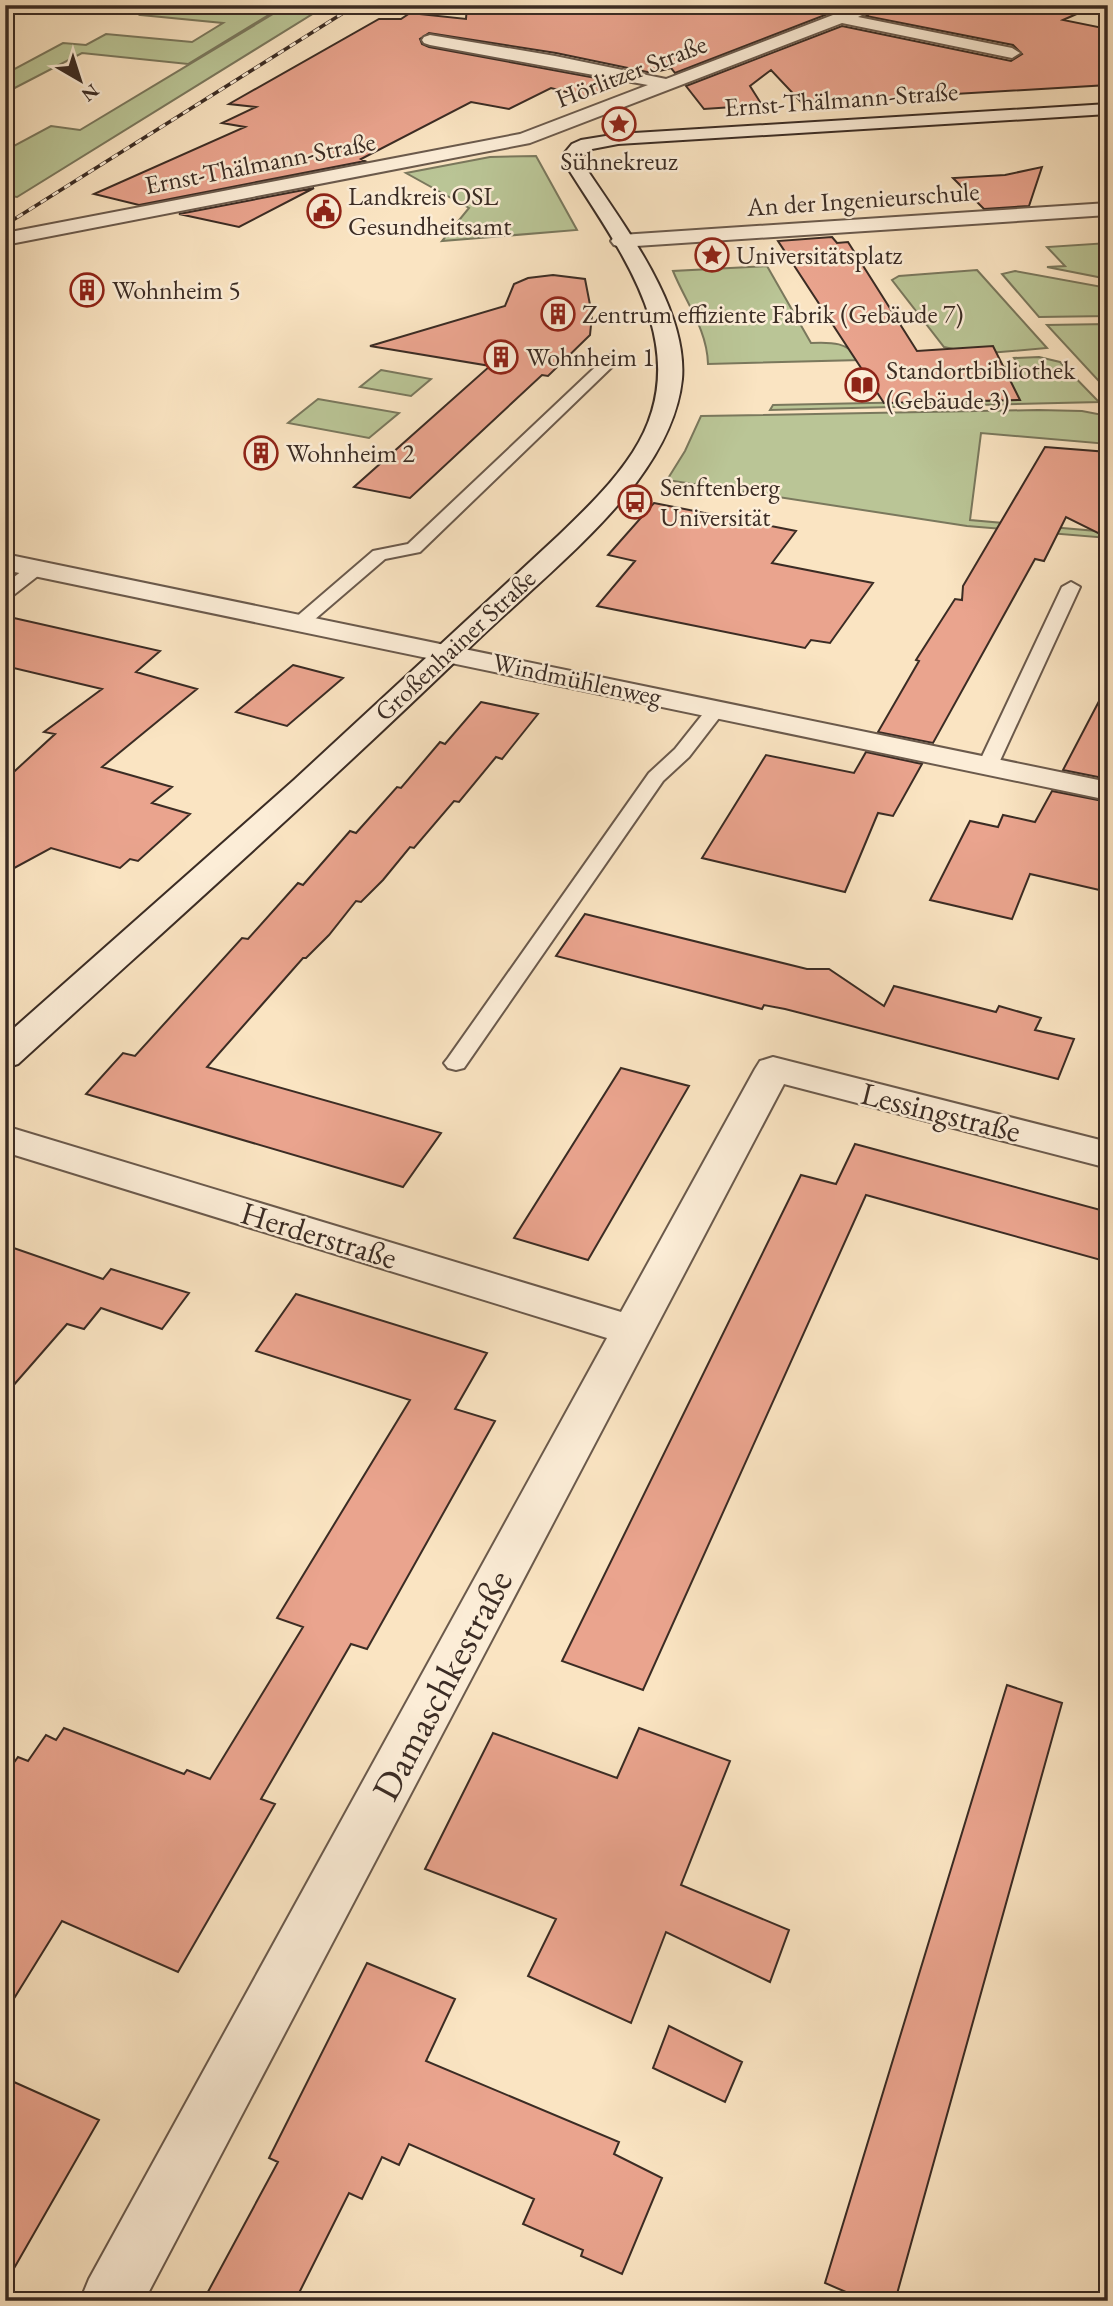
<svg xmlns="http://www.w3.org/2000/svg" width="1113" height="2306" font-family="'EB Garamond',serif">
<rect width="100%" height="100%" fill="#fae4c2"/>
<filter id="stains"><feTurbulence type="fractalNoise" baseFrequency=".00286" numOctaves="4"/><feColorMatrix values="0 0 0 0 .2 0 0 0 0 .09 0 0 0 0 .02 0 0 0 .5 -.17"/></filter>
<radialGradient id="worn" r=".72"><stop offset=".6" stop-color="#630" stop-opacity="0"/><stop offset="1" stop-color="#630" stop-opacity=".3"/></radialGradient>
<path fill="#bac596" stroke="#7a785d" stroke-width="2" d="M158,5H285L188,64L82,53L5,93V74L63,43L86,45L106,34L192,42L223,23L141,15Z
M288,5H327L17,197L5,195V151L8,149L51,126L80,130Z
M536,156L577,230L442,241L469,208L406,173L490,157Z
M1108,243V279L1047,267L1065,266L1047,247Z
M767,266L811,343C831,342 849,342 860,360L708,364C707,329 686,303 673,271Z
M977,270L1047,348L977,354L944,347L892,280L899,276Z
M1015,271L1108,288V316L1039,317L1002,274Z
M1108,324V391L1047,325Z
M1039,357L1060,362L1099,402L770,410L773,405L1019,400L1003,367L1019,366L1014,358Z
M381,370L431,379L411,396L360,387Z
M318,399L399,413L369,438L288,423Z
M1038,410L1082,411L1108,416V444L981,433L970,520L1108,532V538L967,526L667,480L685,451L701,416Z"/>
<path fill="#eaa48e" stroke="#3b2c24" stroke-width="2" d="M467,5H851L675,73L671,68L652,73L556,53L429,33L420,39L422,44L429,47L623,83L586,97L551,88L509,109L471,102L361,159L365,161L139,205L94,194L245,127L222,123L256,107L229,104L379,19H401L410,13L466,19Z
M884,5H1097L1063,20L1108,29V85L802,103L771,70L750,86L762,105L704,109L686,86L842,26L1011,61L1022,54L1013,45L866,16Z
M1042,167L1029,206L984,209L953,178L1005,175Z
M314,188L239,227L179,214Z
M832,237L837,243L848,242L917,351L993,346L1020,400L884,403L778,241Z
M553,275L585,279L592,315L590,335L548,376L542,375L410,498L354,487L490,366L370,346L505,306L514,284L528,278Z
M1045,447L1108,452V538L1066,517L1044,561L1035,559L933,743L878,732L919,661L916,660L955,599L962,600L963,586Z
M654,503L796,531L772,563L873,583L830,643L811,640L805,648L597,606L635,561L608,555Z
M5,616L160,651L136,672L197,689L102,767L172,787L152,803L190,814L138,861L130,859L120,868L51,848L5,873V780L55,734L44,732L102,689L5,666Z
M293,665L343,678L287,726L236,712Z
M1108,684V779L1063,770Z
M481,702L538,714L502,759L496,757L459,802L454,801L414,848L410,847L383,880L361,902L356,901L329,935L306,958H303L207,1067L441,1133L403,1187L86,1094L123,1053L135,1056L242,938L248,939L298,883L303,885L350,831L356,833L397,787L401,788L440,742L445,744Z
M866,752L922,764L893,816L878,813L845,892L702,858L766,755L854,773Z
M1052,791L1108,802V892L1030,874L1012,919L930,900L970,821L998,827L1003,815L1035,822Z
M585,914L807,969H829L884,1006L894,986L996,1012L999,1006L1041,1018L1035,1030L1074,1039L1058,1079L785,1009L764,1005L762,1009L556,956Z
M621,1068L689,1086L588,1260L514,1238Z
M855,1144L1108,1212V1262L866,1195L643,1690L562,1661L801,1175L836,1184Z
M5,1245L103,1279L111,1269L189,1293L162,1329L101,1308L84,1329L67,1324L5,1395Z
M296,1294L487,1353L455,1409L495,1421L367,1649L351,1644L261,1799L275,1804L178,1972L62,1921L5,2013V1775L18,1757L28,1761L46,1735L56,1740L64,1728L184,1774L187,1770L210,1779L303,1627L277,1618L410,1400L256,1351Z
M1007,1685L1062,1703L895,2301H867L825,2283Z
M639,1728L730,1761L681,1885L789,1930L770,1982L666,1932L631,2023L528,1976L556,1919L425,1869L493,1733L617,1778Z
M367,1963L455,1999L426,2061L619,2142L614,2154L662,2178L622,2274L581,2256L583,2250L523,2224L534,2199L409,2144L399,2165L382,2157L362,2199L349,2193L295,2301H203L278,2162L269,2158Z
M669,2026L742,2062L725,2102L653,2068Z
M5,2078L99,2120L5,2284Z"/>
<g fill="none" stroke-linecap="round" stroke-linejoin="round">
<defs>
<path id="service" d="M612,355L617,356L619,359L617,362L420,552L385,559L307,626H295L292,622L295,618L373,551L408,544L607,356Z
M37,563L43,564L46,568L43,572L11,597L5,598V584L31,564Z
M1071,582L1080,587L998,765L995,769H981L978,765L1062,587Z
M717,703L726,709L689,757L663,781L464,1068L456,1070L448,1068L444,1063L448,1058L649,773L675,749L710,705Z"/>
<path id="minor" d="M27,5L5,18V6Z
M859,5H882L858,17L1012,48L1020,53L1012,58L842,23L530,143L5,245V233L520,134L648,85L430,45L424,43L422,40L424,37L430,35L555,56L666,79Z
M1108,203V215L621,247L614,245L611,241L614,237L621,235Z
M5,554L1108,782V800L5,570Z
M773,1057L1108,1142V1168L784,1084L144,2301H80L89,2279L607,1338L5,1152V1126L621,1312L755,1069L760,1061Z"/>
<path id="secondary" d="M1108,104V114L618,144L592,149L580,157L582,162C620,221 688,305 682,379C678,418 659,452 636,483C587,546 521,597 464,653C318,794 167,928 18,1064L5,1068V1036L294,780L559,535C586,509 613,483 633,452C700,348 618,249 564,162L562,156L572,144L581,140L618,134Z"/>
</defs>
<use href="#service" stroke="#6b5a4c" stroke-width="4"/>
<use href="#minor" stroke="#6b5a4c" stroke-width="4"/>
<use href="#secondary" stroke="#3b2c24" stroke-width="4"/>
<use href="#service" fill="#fcedd7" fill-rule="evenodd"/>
<use href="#minor" fill="#fcedd7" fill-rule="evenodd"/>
<use href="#secondary" fill="#fcedd7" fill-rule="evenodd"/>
<defs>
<path id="rail" d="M5,225L356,5"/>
</defs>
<use href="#rail" stroke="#3b2c24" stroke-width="3.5"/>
<use href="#rail" stroke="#fcedd7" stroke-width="2.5" stroke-dasharray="7" stroke-linecap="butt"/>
</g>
<defs>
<symbol id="sight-ring" viewBox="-11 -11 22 22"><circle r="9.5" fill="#fcedd7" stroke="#8f2418" stroke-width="1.5"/><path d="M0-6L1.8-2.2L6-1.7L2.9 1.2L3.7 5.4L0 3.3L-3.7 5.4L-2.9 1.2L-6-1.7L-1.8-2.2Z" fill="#8f2418"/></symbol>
<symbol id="civic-ring" viewBox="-11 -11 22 22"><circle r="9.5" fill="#fcedd7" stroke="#8f2418" stroke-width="1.5"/><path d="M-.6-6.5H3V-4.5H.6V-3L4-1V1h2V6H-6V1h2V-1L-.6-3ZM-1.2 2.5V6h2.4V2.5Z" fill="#8f2418"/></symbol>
<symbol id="building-ring" viewBox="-11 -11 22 22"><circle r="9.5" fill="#fcedd7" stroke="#8f2418" stroke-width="1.5"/><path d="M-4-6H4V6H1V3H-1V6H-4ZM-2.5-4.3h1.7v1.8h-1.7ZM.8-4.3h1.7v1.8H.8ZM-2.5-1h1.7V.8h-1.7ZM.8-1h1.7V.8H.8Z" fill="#8f2418"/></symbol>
<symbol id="library-ring" viewBox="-11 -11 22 22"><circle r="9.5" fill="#fcedd7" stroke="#8f2418" stroke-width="1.5"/><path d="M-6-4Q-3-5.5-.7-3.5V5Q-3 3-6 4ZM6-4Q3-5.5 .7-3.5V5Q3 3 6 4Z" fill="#8f2418"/></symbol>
<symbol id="bus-ring" viewBox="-11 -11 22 22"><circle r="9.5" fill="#fcedd7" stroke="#8f2418" stroke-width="1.5"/><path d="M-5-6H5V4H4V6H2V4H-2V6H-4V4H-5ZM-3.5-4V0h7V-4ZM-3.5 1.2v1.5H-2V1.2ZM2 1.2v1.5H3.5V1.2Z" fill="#8f2418"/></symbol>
</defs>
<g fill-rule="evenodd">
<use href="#sight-ring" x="600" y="105" width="38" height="38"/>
<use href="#civic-ring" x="305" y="192" width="38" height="38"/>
<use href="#sight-ring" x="693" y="236" width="38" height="38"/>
<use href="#building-ring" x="68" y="271" width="38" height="38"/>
<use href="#building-ring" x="539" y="295" width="38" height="38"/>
<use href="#building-ring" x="482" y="338" width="38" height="38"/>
<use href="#library-ring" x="843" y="366" width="38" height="38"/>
<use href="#building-ring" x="242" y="434" width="38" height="38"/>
<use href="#bus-ring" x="616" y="483" width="38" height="38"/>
</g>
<g text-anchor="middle" stroke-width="5" stroke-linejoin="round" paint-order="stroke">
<g font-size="26" fill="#3b2c24" stroke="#fcedd7">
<text transform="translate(631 71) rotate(-21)" y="9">Hörlitzer Straße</text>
<text transform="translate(841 99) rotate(-4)" y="9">Ernst-Thälmann-Straße</text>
<text transform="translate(260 163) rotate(-11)" y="9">Ernst-Thälmann-Straße</text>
<text transform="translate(863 199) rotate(-4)" y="9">An der Ingenieurschule</text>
<text transform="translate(455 645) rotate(-43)" y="9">Großenhainer Straße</text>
<text transform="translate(577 679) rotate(12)" y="9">Windmühlenweg</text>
</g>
<g font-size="26" fill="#3b2c24" stroke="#fcedd7" text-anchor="start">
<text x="619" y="170" text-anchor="middle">Sühnekreuz</text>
<text x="348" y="205">Landkreis OSL<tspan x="348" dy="30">Gesundheitsamt</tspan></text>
<text x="736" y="264">Universitätsplatz</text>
<text x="112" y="299">Wohnheim 5</text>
<text x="582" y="323">Zentrum effiziente Fabrik (Gebäude 7)</text>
<text x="526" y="366">Wohnheim 1</text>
<text x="886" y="379">Standortbibliothek<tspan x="886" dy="30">(Gebäude 3)</tspan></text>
<text x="286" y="462">Wohnheim 2</text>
<text x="660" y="496">Senftenberg<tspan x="660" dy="30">Universität</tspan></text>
</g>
<g font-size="32" fill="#3b2c24" stroke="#fcedd7">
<text transform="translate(941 1112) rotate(14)" y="11">Lessingstraße</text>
<text transform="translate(319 1235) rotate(17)" y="11">Herderstraße</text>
</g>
<g font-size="38" fill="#3b2c24" stroke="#fcedd7">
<text transform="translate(442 1685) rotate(-62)" y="13">Damaschkestraße</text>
</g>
</g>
<rect width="1113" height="2306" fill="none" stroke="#fae4c2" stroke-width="28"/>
<rect x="7" y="7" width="1099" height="2292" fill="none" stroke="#3b2c24" stroke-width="3.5"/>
<rect x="14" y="14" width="1085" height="2278" fill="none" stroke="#3b2c24" stroke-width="2"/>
<g transform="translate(80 80) rotate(141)" stroke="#fcedd7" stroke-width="5" paint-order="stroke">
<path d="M0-5L12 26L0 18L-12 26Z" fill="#3b2c24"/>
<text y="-10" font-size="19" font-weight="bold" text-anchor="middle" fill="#3b2c24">N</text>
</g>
<rect width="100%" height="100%" filter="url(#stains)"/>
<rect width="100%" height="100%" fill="url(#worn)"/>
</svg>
